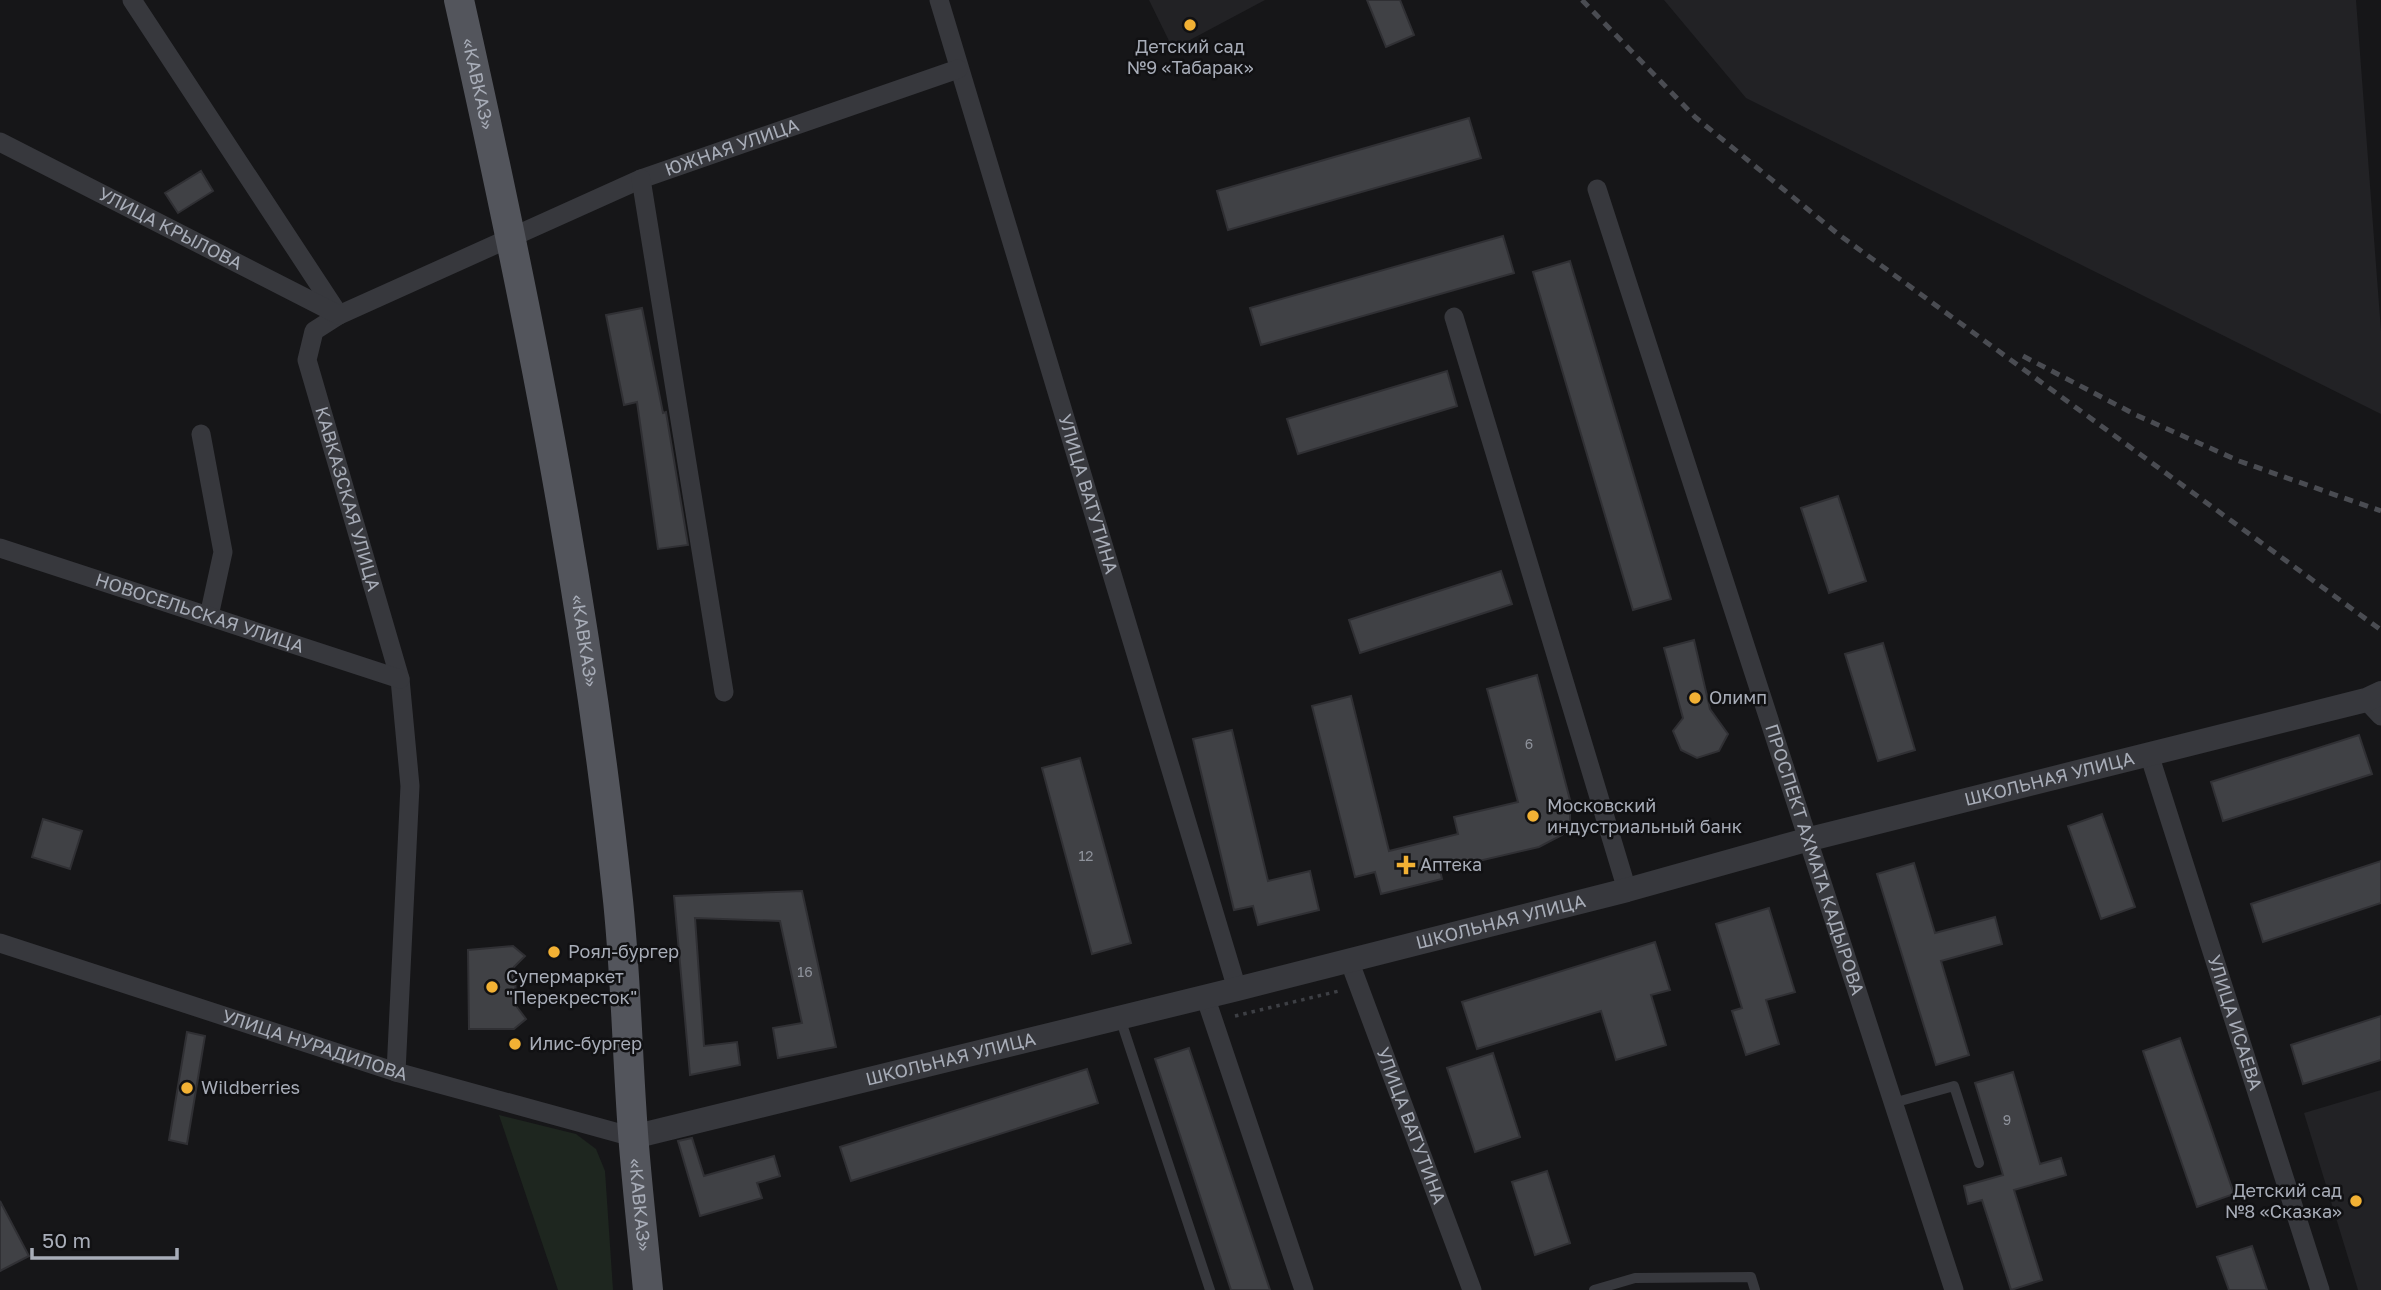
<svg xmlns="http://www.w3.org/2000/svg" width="2381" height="1290" font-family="'Golos Text',sans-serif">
<rect width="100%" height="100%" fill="#161618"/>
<path fill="#222225" d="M1149,0H1265L1173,49Z
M1664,0H2356L2381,331V414L1746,98Z
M2381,1090V1290H2358L2304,1113Z"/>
<path fill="#1e261f" d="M499,1115L576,1134L596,1149L605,1171L613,1290H558Z"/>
<path fill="#404145" stroke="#303034" stroke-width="2" d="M1367,0H1400L1414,35L1386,47Z
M1469,118L1481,158L1228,230L1217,191Z
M201,171L213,191L178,213L165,193Z
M1503,236L1514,273L1261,345L1250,308Z
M1570,261L1671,599L1633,610L1533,272Z
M642,308L663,413L666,412L688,545L658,549L637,402L624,405L606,315Z
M1447,371L1457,406L1298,454L1287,419Z
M1838,496L1866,581L1829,593L1801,508Z
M1501,571L1512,604L1360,653L1349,620Z
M1694,640L1710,709L1728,734L1719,751L1697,758L1681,750L1673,731L1683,718L1664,648Z
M1883,643L1915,750L1878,761L1845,654Z
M1537,675L1570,800V825L1562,835L1539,847L1440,870L1442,879L1381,894L1375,872L1355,877L1312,706L1351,696L1389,851L1458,834L1454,817L1518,802L1487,689Z
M1232,730L1268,881L1310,871L1319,910L1258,925L1253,906L1234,910L1193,739Z
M2359,735L2372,774L2223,821L2211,782Z
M1080,758L1131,943L1092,954L1042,768Z
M2102,814L2135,907L2101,919L2068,826Z
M43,819L82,831L70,869L32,857Z
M2381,861V903L2263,942L2251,904Z
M1914,863L1935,933L1995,917L2002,944L1941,961L1969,1055L1936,1065L1877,874Z
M802,891L836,1047L778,1058L773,1028L802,1023L780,921L695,918L704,1046L737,1042L740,1065L690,1075L674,896Z
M1769,908L1795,992L1766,1000L1779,1044L1746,1055L1732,1011L1742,1008L1716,924Z
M1655,942L1670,990L1651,995L1666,1045L1616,1060L1601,1011L1477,1049L1462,1002Z
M513,946L525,956L514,967L517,1007L526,1019L514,1029H469L468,950Z
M2381,1016V1060L2303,1084L2291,1045Z
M187,1032L205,1036L187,1144L169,1140Z
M2180,1038L2234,1194L2197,1207L2143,1051Z
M1189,1048L1254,1242L1270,1290H1231L1155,1059Z
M1493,1053L1520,1137L1475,1152L1447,1068Z
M1087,1069L1098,1103L851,1181L840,1147Z
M2013,1072L2040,1164L2061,1158L2066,1175L2014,1190L2042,1280L2011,1290L1982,1200L1968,1204L1964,1186L2003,1175L1975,1083Z
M692,1138L704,1176L774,1156L780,1176L757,1183L762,1198L700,1216L678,1141Z
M1547,1171L1570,1243L1535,1255L1512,1182Z
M0,1201L29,1256L0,1271Z
M2252,1246L2267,1290H2229L2217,1257Z"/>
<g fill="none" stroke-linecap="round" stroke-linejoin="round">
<path stroke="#3d3f44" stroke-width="3.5" stroke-dasharray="3.5 5" stroke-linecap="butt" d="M1235,1016L1339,991"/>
<path stroke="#37383d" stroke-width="10" d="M1120,1018L1210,1290
M1893,1103L1954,1086L1979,1163
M1594,1290L1635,1278L1751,1277L1755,1290"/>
<g stroke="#37383d" stroke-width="19">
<path id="s1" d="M132,0L339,315L314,331L307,360L400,679L410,786L396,1072"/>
<path id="s2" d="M939,0L1237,989"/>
<path id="s3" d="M0,142L339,315L641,179L958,69"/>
<path d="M641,179L724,692"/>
<path id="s4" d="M1597,189L1954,1290"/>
<path d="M1454,317L1627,890"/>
<path d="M201,434L223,552L209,616"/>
<path id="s5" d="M0,548L400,679"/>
<path d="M2366,700L2381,716"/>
<path id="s6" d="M2149,754L2320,1290"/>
<path id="s7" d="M0,943L396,1072L633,1137"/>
<path id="s8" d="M1349,960L1472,1290"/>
<path d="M1205,996L1304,1290"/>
</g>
<path stroke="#37383d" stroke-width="24" id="s9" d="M633,1137L1237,989L1627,890L1806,840L2366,700L2381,693"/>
<path stroke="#53555c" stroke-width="30" id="s10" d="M459,0C525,294 585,591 617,891C626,971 627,1053 633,1133C637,1186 643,1238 648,1290"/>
<path stroke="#4a4c52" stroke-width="5" stroke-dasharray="9 7" stroke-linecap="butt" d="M1582,0L1695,117L1838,234L2381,630
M2023,356L2136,415L2239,461L2381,511"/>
</g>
<g fill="#f2b134" stroke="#111113" stroke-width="2.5">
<circle cx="1190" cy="25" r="7"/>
<circle cx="1695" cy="698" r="7"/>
<circle cx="1533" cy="816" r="7"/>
<path d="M1402.5 854.5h7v7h7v7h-7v7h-7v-7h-7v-7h7z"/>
<circle cx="554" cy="952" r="7"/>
<circle cx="492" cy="987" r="7"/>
<circle cx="515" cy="1044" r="7"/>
<circle cx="187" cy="1088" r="7"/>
<circle cx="2356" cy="1201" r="7"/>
</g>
<g text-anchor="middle" stroke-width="5" stroke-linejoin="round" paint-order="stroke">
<g font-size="14" fill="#8e929b">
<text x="1529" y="749">6</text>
<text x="1086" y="861">12</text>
<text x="805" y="977">16</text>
<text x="2007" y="1125">9</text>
</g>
<g font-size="18" fill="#a8adb8" stroke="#111113" text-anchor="start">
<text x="1190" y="53" text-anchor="middle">Детский сад<tspan x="1190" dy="21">№9 «Табарак»</tspan></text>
<text x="1709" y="704">Олимп</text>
<text x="1547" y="812">Московский<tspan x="1547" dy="21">индустриальный банк</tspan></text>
<text x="1420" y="871">Аптека</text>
<text x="568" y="958">Роял-бургер</text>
<text x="506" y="983">Супермаркет<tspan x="506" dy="21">"Перекресток"</tspan></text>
<text x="529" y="1050">Илис-бургер</text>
<text x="201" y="1094">Wildberries</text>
<text x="2342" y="1197" text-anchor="end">Детский сад<tspan x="2342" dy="21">№8 «Сказка»</tspan></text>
</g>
<g font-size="18" fill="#a8adb8" stroke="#111113">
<text dy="6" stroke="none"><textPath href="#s10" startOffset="86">«КАВКАЗ»</textPath></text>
<text dy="6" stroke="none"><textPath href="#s3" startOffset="808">ЮЖНАЯ УЛИЦА</textPath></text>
<text dy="6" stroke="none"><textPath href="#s3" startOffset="191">УЛИЦА КРЫЛОВА</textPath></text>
<text dy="6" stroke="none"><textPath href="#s2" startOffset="516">УЛИЦА ВАТУТИНА</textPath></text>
<text dy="6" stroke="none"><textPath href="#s1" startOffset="581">КАВКАЗСКАЯ УЛИЦА</textPath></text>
<text dy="6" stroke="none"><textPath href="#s5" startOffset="210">НОВОСЕЛЬСКАЯ УЛИЦА</textPath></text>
<text dy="6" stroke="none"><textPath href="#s10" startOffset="653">«КАВКАЗ»</textPath></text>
<text dy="6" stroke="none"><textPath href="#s9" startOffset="1461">ШКОЛЬНАЯ УЛИЦА</textPath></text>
<text dy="6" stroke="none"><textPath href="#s4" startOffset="705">ПРОСПЕКТ АХМАТА КАДЫРОВА</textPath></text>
<text dy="6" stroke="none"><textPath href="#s9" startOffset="894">ШКОЛЬНАЯ УЛИЦА</textPath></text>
<text dy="6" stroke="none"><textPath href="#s6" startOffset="282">УЛИЦА ИСАЕВА</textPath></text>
<text dy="6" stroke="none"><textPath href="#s7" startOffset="331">УЛИЦА НУРАДИЛОВА</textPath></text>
<text dy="6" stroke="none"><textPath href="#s9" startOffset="327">ШКОЛЬНАЯ УЛИЦА</textPath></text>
<text dy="6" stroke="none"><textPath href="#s8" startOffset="177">УЛИЦА ВАТУТИНА</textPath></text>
<text dy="6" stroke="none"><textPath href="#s10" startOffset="1220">«КАВКАЗ»</textPath></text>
</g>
</g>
<path d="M32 1248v10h145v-10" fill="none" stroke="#a8adb8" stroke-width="3.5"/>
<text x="42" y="1248" font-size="21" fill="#a8adb8" stroke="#111113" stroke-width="5" paint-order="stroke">50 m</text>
</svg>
